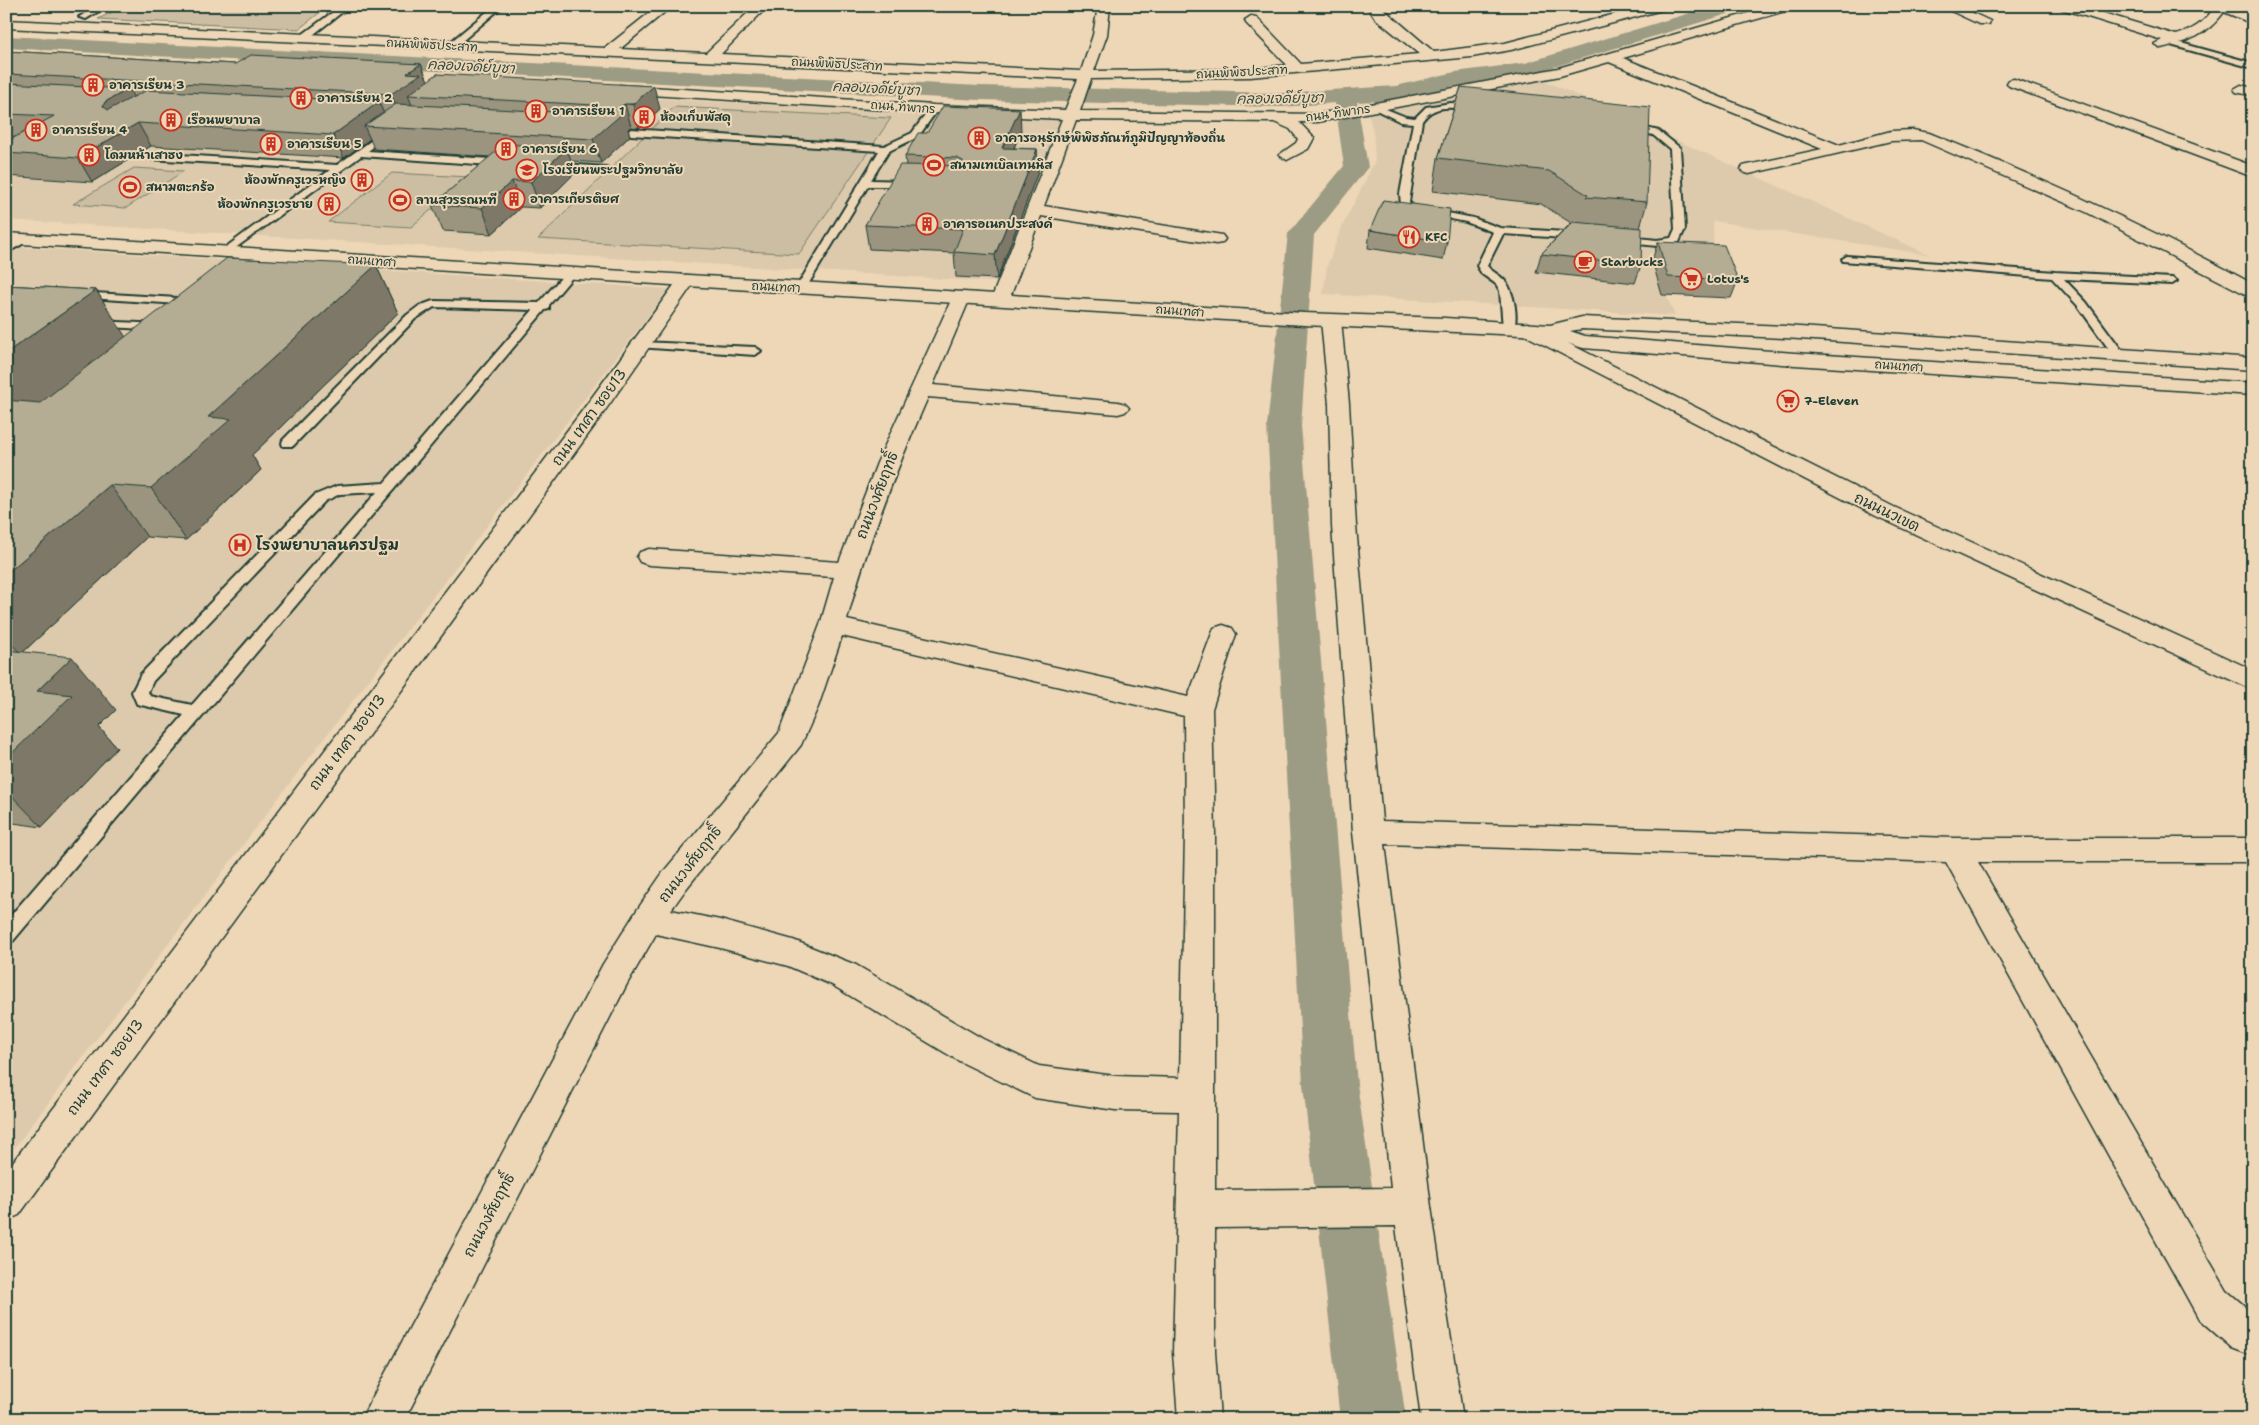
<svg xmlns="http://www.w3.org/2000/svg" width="2259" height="1425" viewBox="0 0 2259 1425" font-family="'Shantell Sans','Playpen Sans Thai',sans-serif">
<rect width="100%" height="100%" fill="#eed7b7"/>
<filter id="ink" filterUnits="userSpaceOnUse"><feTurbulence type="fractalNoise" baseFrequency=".02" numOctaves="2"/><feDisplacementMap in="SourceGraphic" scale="10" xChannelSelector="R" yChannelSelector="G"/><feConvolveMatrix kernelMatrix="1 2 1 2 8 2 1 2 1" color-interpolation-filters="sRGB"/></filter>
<g filter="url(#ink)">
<path fill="#ddcaac" d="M6 61 606 96 1066 120 1008 283 6 220Z
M1541 79 1930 255 1713 221 1714 258 1649 253 1675 316 1323 294 1327 266 1341 229 1375 161 1373 131 1368 113Z
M6 246 669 289 277 800 6 1159Z"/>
<path fill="#ccbea2" stroke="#767e6b" d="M125 6H328L299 29 98 19Z
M674 107 891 118 799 254 538 239Z
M134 168 184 171 126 208 73 204Z
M392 173 470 177 411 227 328 222Z"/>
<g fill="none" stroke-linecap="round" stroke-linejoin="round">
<path fill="#9c9b83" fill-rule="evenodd" d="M1713 6H1744L1741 10 1527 75 1455 86 1396 100 1357 102 1368 167 1314 235 1301 426 1357 1084 1406 1419H1340L1303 1084 1267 426 1288 234 1344 166 1335 103 1281 107 980 100 6 48V36L980 86 1281 93 1396 86 1455 72 1525 63Z"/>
<g stroke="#1f3d34" stroke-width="4">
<path id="lane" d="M97 6H107L86 19 79 17Z
M341 6H350L305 41H299V37Z
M494 6H503L454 48H448V44Z
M2170 40 2253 63V68L2167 44 2166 42Z
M1451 103 1476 105 1480 108 1476 111C1457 108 1435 102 1422 121L1409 202 1413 206 1473 218 1500 228 1581 233 1586 236 1581 239 1503 234 1487 266C1492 272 1500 275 1505 281 1514 292 1519 318 1513 330H1505L1503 328 1500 291 1496 284 1482 274 1477 266 1493 232 1466 222 1406 210 1401 205 1400 194 1413 123 1401 122 1372 108 1376 105 1406 117 1415 118 1426 107Z
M931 107 938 109 918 137 889 151 871 180 911 181 914 182V186H868L806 288 801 291 796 288 879 151 631 135 627 132 631 129 884 146 912 133Z
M1629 124 1659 131 1680 148 1685 229 1679 242 1657 246 1620 242 1615 239 1620 236 1657 240 1671 238 1675 229 1670 149 1653 135 1626 129 1625 127Z
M389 128 392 129V133L368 151 506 160 511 163 506 166 361 156 226 255 221 252 222 250 330 170 149 159 144 156 149 153 337 165Z
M551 163 606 167 611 170 606 173 548 168 546 166Z
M24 236 29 239 28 241 6 253V245Z
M1847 256 2055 272 2172 278 2177 281 2172 284 2064 279 2086 302 2126 356 2120 360 2116 359 2078 306 2052 278 1843 261 1842 259Z
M570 271 575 274 549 305V309L545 310 13 941 6 943V921L184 715 137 704 132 692 141 674 315 495 337 486 384 483 533 310 434 307 415 319 293 446H283L282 443 283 440 407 315 419 306 433 301 539 303 566 272ZM377 492 192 705 150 696 148 692 153 681 325 501 340 494Z
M78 292 194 299 200 302 194 305 74 297 72 295Z
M96 321 162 324 168 327 162 330 92 326 90 324Z
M641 342 755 347 761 351 755 355 637 347V343Z"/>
</g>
<g stroke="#1f3d34" stroke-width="3">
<path id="street" d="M658 6H672L620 49 706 53 755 6H768L721 54 1081 71 1093 35 1098 6H1110L1107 35 1094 71 1250 69 1287 65 1246 23 1245 20 1251 16 1256 17 1301 64 1419 54 1375 18 1367 6H1380L1434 52 1505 43 1646 6H1668L1666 9 1511 50 1472 57 1250 77 1091 79 1080 111 1318 114 1558 68 1773 6H1794L1792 9 1623 58 1839 145 1891 131 1913 130 1929 133C2040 177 2148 227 2253 284V298L2086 212 1921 140 1891 141 1749 174 1743 172 1741 169 1743 166 1822 149 1609 62 1560 76 1318 122H1299L1314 138 1308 149 1287 160 1279 155 1296 143 1298 139 1290 129 1274 122 1076 120 1044 206 1216 234 1222 235 1225 239 1222 243 1216 244 1041 216 1009 300 1007 304H993L991 300 1062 119 934 113 619 93 612 89 619 85 934 105 1065 110 1078 79 6 28V20L605 48Z
M1940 6H1958L1990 21 1989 24H1979Z
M2060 6H2080L2176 35C2191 31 2208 21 2214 6H2231L2253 15V24L2224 12C2206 36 2189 41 2161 48L2154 44 2162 40 2062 9Z
M2014 79 2253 166V177L2009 86 2007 83 2009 80Z
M2241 85 2253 88V96L2236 92 2234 89Z
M686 275 692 277 695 281 595 425 19 1215 6 1221V1171L579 415 680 277Z
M961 292 968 294 970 298 933 385 1118 402 1125 404 1129 408 1125 412 1118 414 928 397C896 470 867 543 847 620L1188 697 1214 628 1223 625 1232 628 1236 634 1212 709 1215 834V1190L1391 1188 1353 832 1332 526 1329 404 1321 320 1324 316H1338L1341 320 1349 404 1356 526 1382 821 1955 838H2253V862H1978L2227 1291 2253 1313V1356L2232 1348 2199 1319 1946 862 1385 844 1431 1207 1463 1419H1421L1396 1226 1215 1228V1352L1220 1419H1178L1173 1352 1179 1111 1115 1110 1035 1098 959 1061 832 985 788 966 720 948 656 934 627 984 405 1419H361L603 964 637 910 664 871 779 733 820 625 834 577 649 565 640 562 637 557 640 552 649 549 839 562 877 463 952 298 954 294ZM842 636 1184 716 1185 834 1180 1078 1115 1076 1039 1066 983 1039 856 965 793 940 720 920 671 910 686 889 801 745 818 707Z
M1528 323 1894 507 2253 670V690L1878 517 1521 333 1518 329 1521 325Z"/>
</g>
<g stroke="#1f3d34" stroke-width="3">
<path id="primary" d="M6 233 1304 313 1445 318 1550 325 1582 317 1785 326 2253 358V370L1785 338 1582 329 1570 331 1585 336 1795 353 2253 383V395L1795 365 1583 348 1544 336 1304 325 6 243Z"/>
</g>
<use href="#lane" fill="#eed7b7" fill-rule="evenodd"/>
<use href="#street" fill="#eed7b7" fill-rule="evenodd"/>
<use href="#primary" fill="#eed7b7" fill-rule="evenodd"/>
</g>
<path fill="#9b947e" stroke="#1f3d34" d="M6 51 235 64H421L428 81 437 74 660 109 639 128 631 127 628 129 630 136 601 163 571 161 575 173 540 208 521 207 492 234 443 231 432 205 490 157 374 149 370 139 344 158 151 146 92 182 6 176V142L16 137 6 136Z
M1461 87 1647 202 1640 228 1641 265 1635 283 1536 272 1541 254 1571 223 1541 204 1433 191 1438 158Z
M1021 131 1014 148 1037 149 1038 172 997 279 956 277 954 253 869 249 865 225 906 165 905 156 927 133Z
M1370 230 1447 242 1443 260 1368 248Z
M1658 242 1738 280 1731 298 1662 295 1652 260Z
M376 265 398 313 252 455 261 470 186 540 147 537 23 652 116 710 99 727 117 748 42 827 6 822V285L96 290 125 337Z"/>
<path fill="#7e7867" stroke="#1f3d34" d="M421 64 430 86 408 95 413 108 400 117 391 94 407 73Z
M654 86 660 109 639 128 633 104Z
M129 89 142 112 118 125 103 106 105 102Z
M379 102 389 126H364L370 139 344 158 333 135Z
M625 104 631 127 628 129 630 136 601 163 593 139 619 107Z
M1020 109 1021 131 1004 171 1002 148Z
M138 123 151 146 92 182 78 158Z
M567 148 575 173 540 208 531 182Z
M1037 149 1038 172 997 279 995 255Z
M512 181 521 207 492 234 482 208Z
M376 265 398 313 252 455 261 470 186 540 151 488 208 417Z
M96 290 127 339 6 430V353Z
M110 485 147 537 21 654 6 638V574Z
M72 657 116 710 99 727 117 748 42 827 6 790V759L37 691Z"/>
<path fill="#b4ac93" stroke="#1f3d34" d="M6 51 235 64 251 55 421 64 407 73 421 74 391 94 6 74Z
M437 74 654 86 633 104H625L619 107 623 113 593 139 364 126 396 104 595 114 602 110 595 105 408 95Z
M6 83 129 89 105 102 103 106 108 110 147 90 379 102 333 135 138 123 78 158 6 153V142L54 116 6 114Z
M1461 87 1650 107 1647 202 1586 197 1588 195 1549 171 1438 158Z
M943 106 1020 109 1002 148 1037 149 995 255 954 252 963 229 865 225 900 165 960 166 963 164V161L957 158 905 156 918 133H927Z
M505 144 567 148 531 182 512 181 482 208 432 205Z
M1383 200 1450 209 1447 242 1370 230Z
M1573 222 1642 228 1641 265 1541 254Z
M1658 242 1724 245 1738 280 1668 277Z
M227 258 376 265 208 417 231 419 151 488 110 485 6 574V400L40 403Z
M6 285 96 290 6 353Z
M6 650 72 657 37 691 72 695 6 759Z"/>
</g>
<defs>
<g id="building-ring" transform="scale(1.125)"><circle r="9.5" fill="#eed7b7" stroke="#c8321e" stroke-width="1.5"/><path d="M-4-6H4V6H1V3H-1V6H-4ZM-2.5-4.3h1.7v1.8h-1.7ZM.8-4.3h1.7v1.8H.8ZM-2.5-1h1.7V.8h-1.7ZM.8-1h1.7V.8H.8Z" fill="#c8321e"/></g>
<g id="stadium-ring" transform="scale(1.125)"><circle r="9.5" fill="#eed7b7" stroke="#c8321e" stroke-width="1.5"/><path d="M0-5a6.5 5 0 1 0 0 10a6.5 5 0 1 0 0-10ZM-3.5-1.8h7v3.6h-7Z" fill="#c8321e"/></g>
<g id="school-ring" transform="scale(1.125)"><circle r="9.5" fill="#eed7b7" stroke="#c8321e" stroke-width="1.5"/><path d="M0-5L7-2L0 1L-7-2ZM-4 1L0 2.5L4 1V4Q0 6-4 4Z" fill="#c8321e"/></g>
<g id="restaurant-ring" transform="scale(1.125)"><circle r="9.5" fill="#eed7b7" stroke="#c8321e" stroke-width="1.5"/><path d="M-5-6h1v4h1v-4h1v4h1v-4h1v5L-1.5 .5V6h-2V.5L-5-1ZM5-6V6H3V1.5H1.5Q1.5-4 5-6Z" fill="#c8321e"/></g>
<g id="cafe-ring" transform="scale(1.125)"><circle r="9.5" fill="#eed7b7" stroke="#c8321e" stroke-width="1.5"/><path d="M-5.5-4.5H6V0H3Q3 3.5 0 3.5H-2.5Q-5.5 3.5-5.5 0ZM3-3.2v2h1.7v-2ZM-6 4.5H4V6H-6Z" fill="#c8321e"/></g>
<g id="supermarket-ring" transform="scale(1.125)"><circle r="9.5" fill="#eed7b7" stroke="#c8321e" stroke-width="1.5"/><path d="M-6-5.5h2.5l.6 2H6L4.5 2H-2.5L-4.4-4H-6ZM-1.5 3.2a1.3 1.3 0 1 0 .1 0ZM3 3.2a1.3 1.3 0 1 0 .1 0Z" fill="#c8321e"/></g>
<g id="hospital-ring" transform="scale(1.125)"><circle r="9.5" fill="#eed7b7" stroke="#c8321e" stroke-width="1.5"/><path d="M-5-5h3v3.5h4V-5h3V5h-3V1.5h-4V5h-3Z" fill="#c8321e"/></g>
</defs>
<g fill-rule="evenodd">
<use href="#building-ring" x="93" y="85"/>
<use href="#building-ring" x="301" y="98"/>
<use href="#building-ring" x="536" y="111"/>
<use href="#building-ring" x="644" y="117"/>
<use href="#building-ring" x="171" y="120"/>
<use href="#building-ring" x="36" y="130"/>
<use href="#building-ring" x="979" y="138"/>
<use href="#building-ring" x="271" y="144"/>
<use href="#building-ring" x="506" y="149"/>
<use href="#building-ring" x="89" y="155"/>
<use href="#stadium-ring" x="934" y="165"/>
<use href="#school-ring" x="527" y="170"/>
<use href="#building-ring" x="362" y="180"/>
<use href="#stadium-ring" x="130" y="187"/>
<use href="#building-ring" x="514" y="199"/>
<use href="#stadium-ring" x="400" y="200"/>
<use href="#building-ring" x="329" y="204"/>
<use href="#building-ring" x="927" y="224"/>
<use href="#restaurant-ring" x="1409" y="237"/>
<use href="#cafe-ring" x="1585" y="262"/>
<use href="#supermarket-ring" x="1691" y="279"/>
<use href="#supermarket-ring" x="1788" y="401"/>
<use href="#hospital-ring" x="240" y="545"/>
</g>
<g text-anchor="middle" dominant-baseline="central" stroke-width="4" stroke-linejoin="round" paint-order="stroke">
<g font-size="12" fill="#1f3d34" stroke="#eed7b7">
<text transform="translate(432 45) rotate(3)">ถนนพิพิธประสาท</text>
<text transform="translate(837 64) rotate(3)">ถนนพิพิธประสาท</text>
<text transform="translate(1242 72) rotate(-3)">ถนนพิพิธประสาท</text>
<text transform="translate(903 107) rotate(4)">ถนน ทิพากร</text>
<text transform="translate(1338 113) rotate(-8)">ถนน ทิพากร</text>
<text transform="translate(372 261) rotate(4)">ถนนเทศา</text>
<text transform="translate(776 287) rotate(3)">ถนนเทศา</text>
<text transform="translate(1180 311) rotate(4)">ถนนเทศา</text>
<text transform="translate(1899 366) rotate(4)">ถนนเทศา</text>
</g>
<g font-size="12" font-weight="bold" fill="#1f3d34" stroke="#eed7b7" text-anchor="start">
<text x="109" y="85">อาคารเรียน 3</text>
<text x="317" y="98">อาคารเรียน 2</text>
<text x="552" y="111">อาคารเรียน 1</text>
<text x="660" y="117">ห้องเก็บพัสดุ</text>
<text x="187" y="120">เรือนพยาบาล</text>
<text x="52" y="130">อาคารเรียน 4</text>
<text x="995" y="138">อาคารอนุรักษ์พิพิธภัณฑ์ภูมิปัญญาท้องถิ่น</text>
<text x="287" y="144">อาคารเรียน 5</text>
<text x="522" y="149">อาคารเรียน 6</text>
<text x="105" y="155">โดมหน้าเสาธง</text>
<text x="950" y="165">สนามเทเบิลเทนนิส</text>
<text x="543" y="170">โรงเรียนพระปฐมวิทยาลัย</text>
<text x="346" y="180" text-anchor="end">ห้องพักครูเวรหญิง</text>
<text x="146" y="187">สนามตะกร้อ</text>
<text x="530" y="199">อาคารเกียรติยศ</text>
<text x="416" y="200">ลานสุวรรณนฑี</text>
<text x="313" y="204" text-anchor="end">ห้องพักครูเวรชาย</text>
<text x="943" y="224">อาคารอเนกประสงค์</text>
<text x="1425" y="237">KFC</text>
<text x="1601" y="262">Starbucks</text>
<text x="1707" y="279">Lotus's</text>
<text x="1804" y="401">7-Eleven</text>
</g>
<g font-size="14" font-style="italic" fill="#324b40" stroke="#eed7b7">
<text transform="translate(471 66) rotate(3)">คลองเจดีย์บูชา</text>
<text transform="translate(876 88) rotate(3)">คลองเจดีย์บูชา</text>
<text transform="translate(1280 98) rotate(-1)">คลองเจดีย์บูชา</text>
</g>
<g font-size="15" fill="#1f3d34" stroke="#eed7b7">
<text transform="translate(589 417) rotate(-54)">ถนน เทศา ซอย13</text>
<text transform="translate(877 495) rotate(-69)">ถนนวงศ์ยฤทธิ์</text>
<text transform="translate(1887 512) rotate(26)">ถนนนวเขต</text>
<text transform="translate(347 742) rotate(-53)">ถนน เทศา ซอย13</text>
<text transform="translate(690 864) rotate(-52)">ถนนวงศ์ยฤทธิ์</text>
<text transform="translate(105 1067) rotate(-53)">ถนน เทศา ซอย13</text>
<text transform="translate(489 1215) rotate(-62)">ถนนวงศ์ยฤทธิ์</text>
</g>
<g font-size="15" font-weight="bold" fill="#1f3d34" stroke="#eed7b7" text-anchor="start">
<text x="256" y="545">โรงพยาบาลนครปฐม</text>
</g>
</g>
<rect width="2259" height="1425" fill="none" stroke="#eed7b7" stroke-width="25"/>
<rect x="12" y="12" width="2234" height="1400" fill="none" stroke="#1f3d34" stroke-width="2" filter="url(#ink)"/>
</svg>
